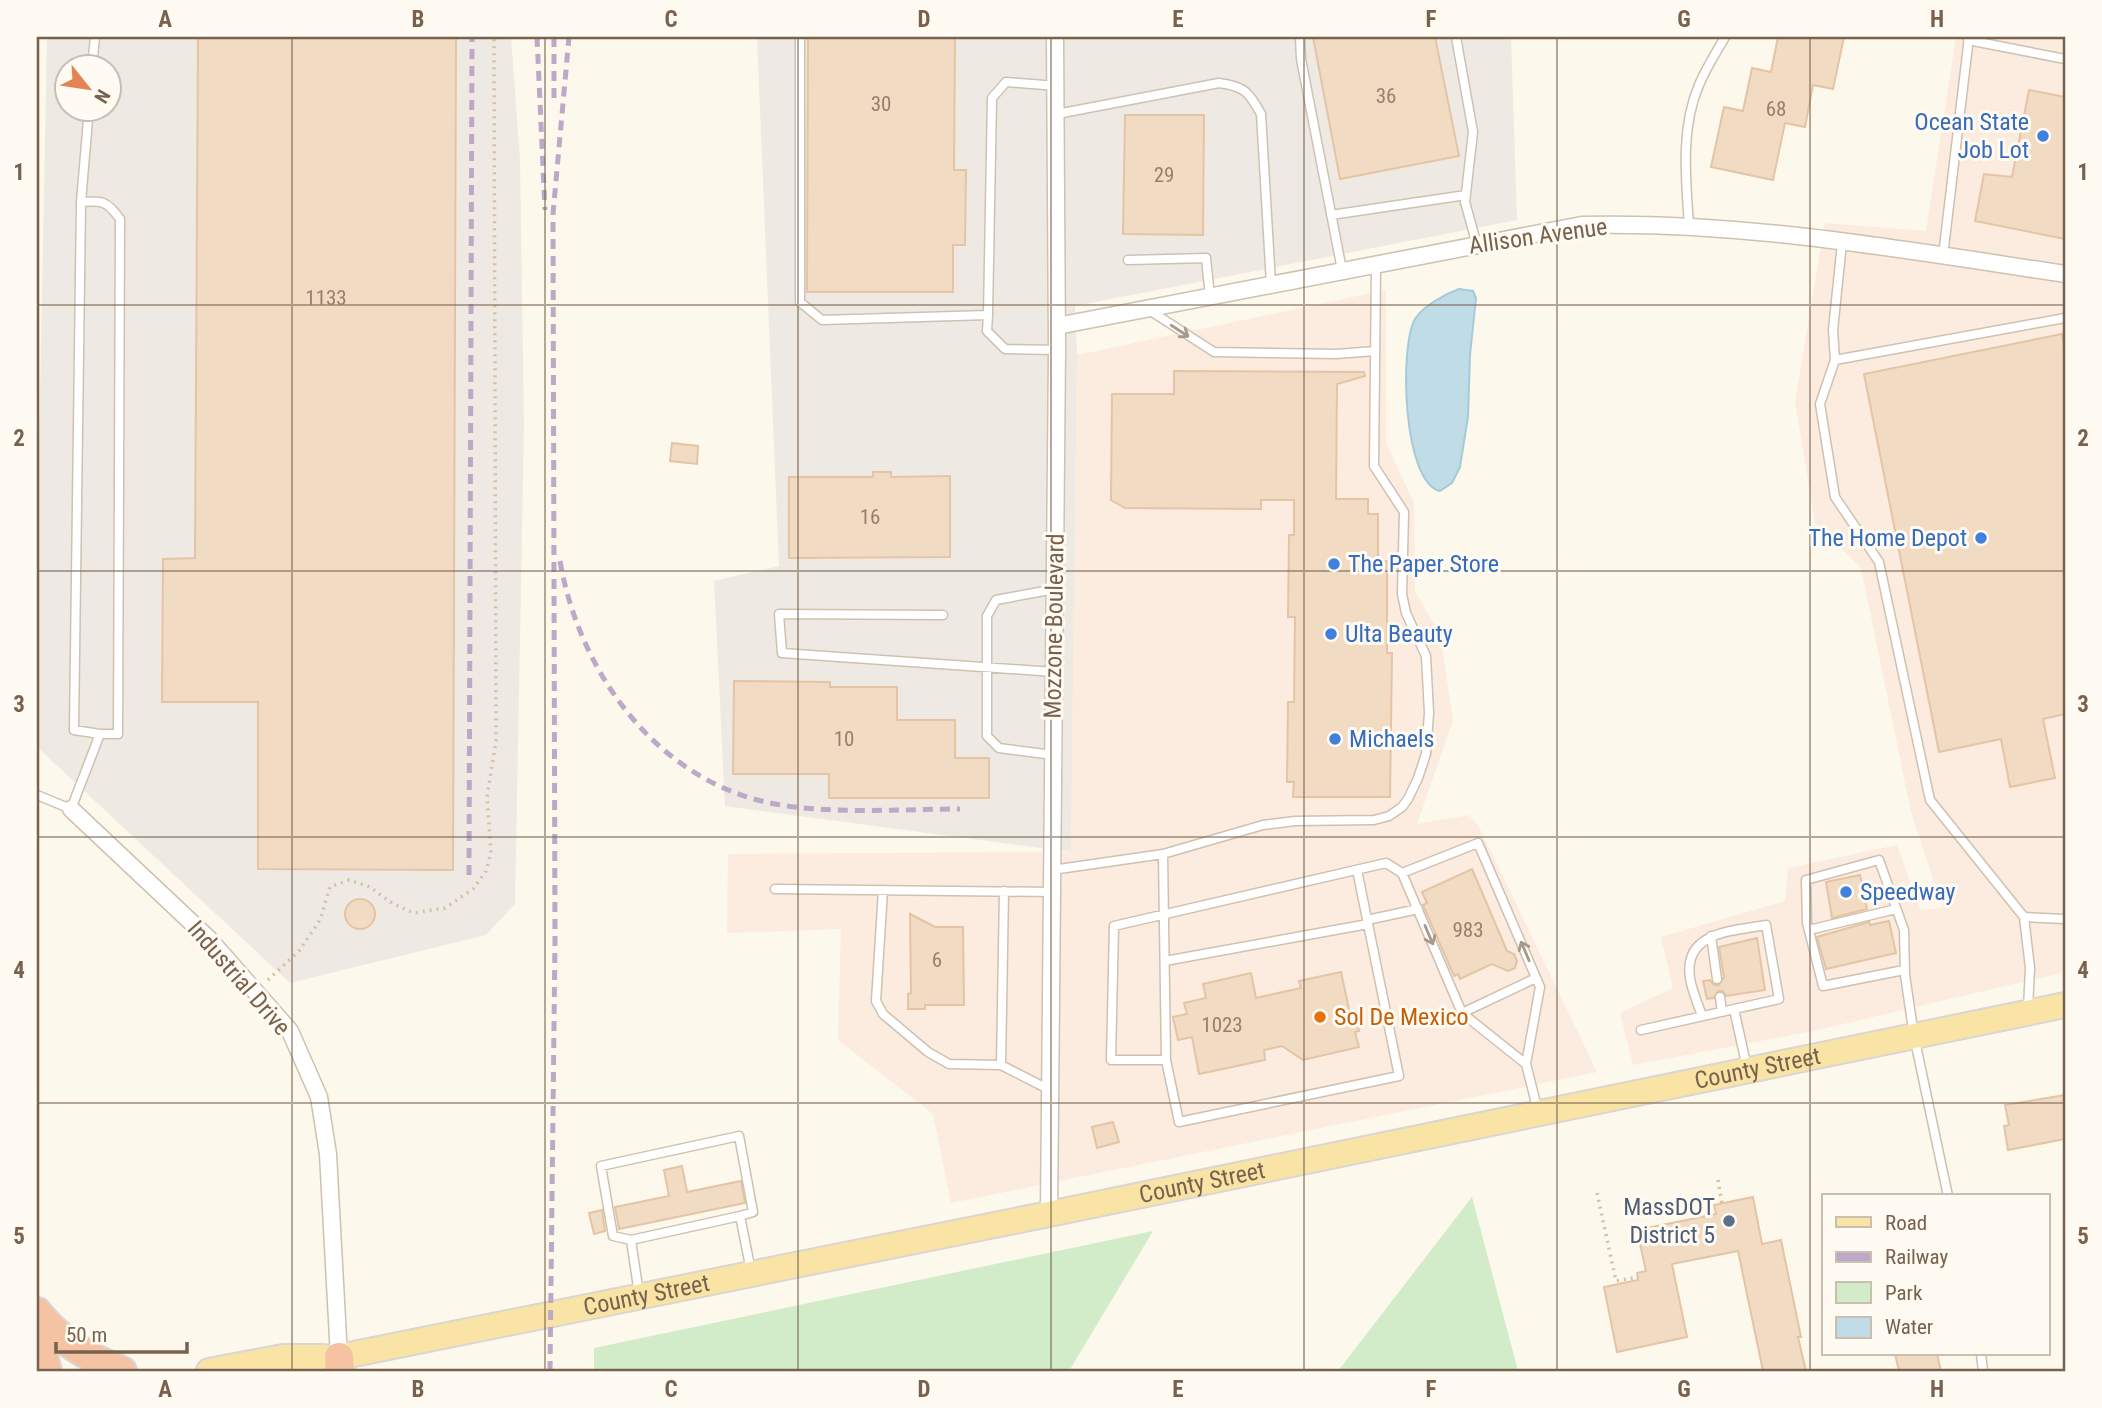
<svg xmlns="http://www.w3.org/2000/svg" width="2102" height="1408" viewBox="0 0 2102 1408" font-family="'Roboto Condensed',sans-serif">
<rect width="100%" height="100%" fill="#fcf8eb"/>
<path fill="#fcebdf" d="M1956 37H2065V972L1813 1031 1633 1065 1620 1013 1673 988 1661 937 1785 901 1788 868 1897 845 1920 910 1943 908 1911 812 1861 568 1815 523 1795 401 1825 223 1926 231Z
M1386 290V443L1414 503 1415 591 1440 634 1453 720 1417 824 1469 815 1479 827 1597 1072 951 1203 933 1114 838 1040 841 929 727 933 728 854 1071 852 1077 355Z"/>
<path fill="#eeeae3" fill-rule="evenodd" d="M47 37H511L520 160 524 426 515 904 486 935 290 983 37 747V546ZM66 66H108V108H66Z
M757 37H1511L1517 220 1075 306 1077 355 1071 852 725 806 714 581 779 566Z"/>
<path fill="#d2ebc9" d="M1472 1197 1518 1371H1338Z
M1153 1231 1069 1371H594V1348Z"/>
<path fill="#bfdce7" stroke="#a5cad8" stroke-width="2" d="M1459 289 1473 291 1476 298 1470 355 1468 417 1460 467 1452 483 1440 491C1403 483 1399 347 1415 319 1423 306 1445 294 1459 289Z"/>
<path fill="#f2dbc3" stroke="#e4c4a4" stroke-width="2" d="M198 37H456L453 870 258 869V702H162L163 559 195 558Z
M808 37H955L954 170H966L965 245H953V292H807Z
M1313 37H1435L1459 156 1340 179Z
M1778 37H1844L1833 89 1813 85 1805 127 1785 123 1773 180 1711 167 1724 107 1743 111 1752 68 1771 72Z
M2029 90 2065 97V239L1975 221 1984 174 2012 177Z
M1125 115H1204L1203 235 1123 234Z
M2062 334 2065 352V714L2043 719 2055 778 2010 787 2001 739 1939 752 1864 374Z
M1174 371 1364 372 1365 376 1337 384 1336 499H1368V514H1378V561H1387V653H1392L1390 797H1293L1294 782H1287L1288 702H1294L1295 617H1288L1289 535H1294V500H1261V509L1125 508 1111 500 1112 394H1174Z
M672 443 698 446 697 464 670 461Z
M873 472H891V477L950 476V557L789 558V477H873Z
M734 681 830 682V687H897V720H955V758H989V798H829V774H733Z
M1472 869 1507 951 1514 954 1517 961 1515 968 1508 971 1492 964 1460 979 1458 974 1454 976 1423 905 1427 903 1422 892Z
M1860 875 1867 909 1832 918 1826 882Z
M345 914a15 15 0 1 1 30 0a15 15 0 1 1-30 0Z
M910 914 935 927H963L964 1005H925V1009H908V994L911 993Z
M1889 921 1896 953 1826 969 1817 937 1869 922 1870 925Z
M1757 938 1765 990 1726 996 1723 991H1718L1714 998 1707 999 1703 981 1710 980 1714 985H1719L1724 977 1719 947Z
M1341 972 1350 1014 1355 1012 1359 1031 1355 1032 1359 1047 1303 1060 1282 1046 1264 1050 1265 1060 1199 1074 1192 1037 1178 1040 1173 1017 1187 1014 1184 1003 1206 998 1203 984 1251 973 1256 998 1301 988 1299 981Z
M2065 1095V1139L2008 1150 2004 1126 2009 1125 2005 1105Z
M1113 1122 1119 1142 1097 1148 1092 1127Z
M682 1166 687 1192 741 1181 745 1203 619 1229 615 1207 669 1196 664 1170Z
M1753 1197 1762 1244 1781 1240 1801 1337H1798L1806 1371H1763L1738 1251 1672 1264 1687 1337 1617 1352 1604 1287 1638 1280 1637 1273 1646 1271 1637 1230 1716 1214 1714 1205Z
M602 1210 605 1231 594 1234 589 1213Z
M1895 1354H1937L1941 1371H1899Z"/>
<g fill="none" stroke-linecap="round" stroke-linejoin="round">
<g stroke="#cfc1b0" stroke-width="11">
<path id="lane" d="M800 37V302L822 320 988 315 992 98 1006 82 1057 86
M1300 37 1301 59 1342 270
M1456 37 1473 132 1465 202 1477 245
M1968 40 2065 59
M92 66 95 37
M1057 114 1219 83C1244 86 1249 92 1261 114L1271 284
M81 202C102 200 107 201 120 219L118 734H100L74 730 81 202 89 108
M1331 215 1466 195
M1689 226C1686 180 1680 129 1699 85 1706 68 1716 53 1725 37
M1842 243 1833 330 1835 360 1820 404 1835 497 1879 562 1930 800 2024 917 2030 968 2028 1008
M1943 256 1969 37
M1128 260 1206 258 1210 297
M1149 310 1214 352 1336 354 1375 351
M988 315 987 331 1005 349 1057 350
M1835 360 2065 318
M943 615 779 614 782 653 1054 672
M1053 755 999 748 987 736V616L996 600 1055 589
M37 795 71 809 100 734
M1163 854 1166 1060 1179 1122 1399 1076 1357 870
M1052 870 1163 854 1263 825 1295 821 1374 820 1389 816 1402 807 1408 799 1418 778 1426 754 1429 713 1426 656 1406 613 1402 594 1404 512 1374 466 1376 264
M1402 873 1478 843 1540 987 1526 1064 1538 1111
M775 889 1052 892
M883 890 876 1001 883 1014 928 1052 949 1064 1001 1065
M1004 891 1001 1065 1050 1090
M2024 917 2065 919
M1367 920 1418 909
M1809 930 1896 909
M1711 936 1717 979
M1165 961 1368 924
M1904 970 1823 986 1807 923 1806 880 1879 860 1904 930 1905 975 1914 1036 1948 1196
M1720 997 1722 1012
M1734 1009 1747 1068
M1462 1013 1536 978
M1641 1030 1779 999 1766 925C1734 931 1683 931 1690 978 1692 991 1698 1004 1702 1016
M1166 1060H1111L1114 926 1386 863 1402 873 1462 1013 1526 1064
M631 1240 613 1236 601 1166 739 1136 753 1212 740 1216
M639 1294 631 1240 740 1216 751 1271
M1981 1354 1983 1371"/>
</g>
<g stroke="#cfc1b0" stroke-width="19">
<path id="street" d="M1057 326 1582 225C1743 221 1906 250 2065 274
M71 809 209 939 290 1031 319 1097 328 1154 339 1357
M1049 1214 1057 350 1055 37"/>
</g>
<g stroke="#dcd6d1" stroke-width="28">
<g id="primary">
<path d="M209 1371 283 1357H324"/>
<path id="s1" d="M300 1371 339 1357 1049 1214 2065 1005"/>
</g>
</g>
<g stroke="#dcd6d1" stroke-width="32">
<path id="highway" d="M37 1312C60 1341 87 1357 122 1371
M37 1335 47 1371
M339 1357 340 1371"/>
</g>
<path stroke="#d7bfa5" stroke-width="3.5" stroke-dasharray="2 5" stroke-linecap="butt" d="M268 980 299 951 320 920 330 887 349 880 370 887 393 904 414 913 445 908 473 889 486 871 491 853 487 797 496 741 494 37
M1718 1180 1722 1204
M1597 1193 1616 1281 1638 1277"/>
<use href="#lane" stroke="#fff" stroke-width="8"/>
<use href="#street" stroke="#fff" stroke-width="16"/>
<use href="#primary" stroke="#f9e4a6" stroke-width="24"/>
<use href="#highway" stroke="#f5c3a4" stroke-width="28"/>
<path stroke="#bda8c8" stroke-width="5" stroke-dasharray="10 7" stroke-linecap="butt" d="M537 37 545 210
M554 37V99
M560 561C579 671 655 779 770 803 828 815 900 809 960 809
M469 875 472 37
M550 1371 555 940 553 214 569 37"/>
</g>
<defs><path id="oneway-shaft" d="M-6 0H5M1.5-3L5.5 0L1.5 3" fill="none" stroke-width="1.6" stroke-linecap="round" stroke-linejoin="round" transform="scale(1.75)"/></defs>
<g stroke="#a7998c">
<use href="#oneway-shaft" transform="translate(1180 331) rotate(33)"/>
<use href="#oneway-shaft" transform="translate(1429 935) rotate(67)"/>
<use href="#oneway-shaft" transform="translate(1525 951) rotate(-113)"/>
</g>
<path fill="none" stroke="#78624e" stroke-width="2" stroke-opacity="0.55" d="M292 37V1371M545 37V1371M798 37V1371M1051 37V1371M1304 37V1371M1557 37V1371M1810 37V1371M37 305H2065M37 571H2065M37 837H2065M37 1103H2065"/>
<g fill="#3f7fe0" stroke="#fffbf2" stroke-width="2.5">
<circle cx="2043" cy="136" r="7"/>
<circle cx="1981" cy="538" r="7"/>
<circle cx="1334" cy="564" r="7"/>
<circle cx="1331" cy="634" r="7"/>
<circle cx="1335" cy="739" r="7"/>
<circle cx="1846" cy="892" r="7"/>
</g>
<circle fill="#e8710a" stroke="#fffbf2" stroke-width="2.5" cx="1320" cy="1017" r="7"/>
<circle fill="#5c6f8a" stroke="#fffbf2" stroke-width="2.5" cx="1729" cy="1221" r="7"/>
<g text-anchor="middle" dominant-baseline="central" stroke-width="6" stroke-linejoin="round" paint-order="stroke">
<g font-size="21" fill="#96806b">
<text x="1386" y="96">36</text>
<text x="881" y="104">30</text>
<text x="1776" y="109">68</text>
<text x="1164" y="175">29</text>
<text x="326" y="298">1133</text>
<text x="870" y="517">16</text>
<text x="844" y="739">10</text>
<text x="1468" y="930">983</text>
<text x="937" y="960">6</text>
<text x="1222" y="1025">1023</text>
</g>
<g font-size="24" fill="#366cbe" stroke="#fffbf2" text-anchor="start">
<text x="2029" y="122" text-anchor="end">Ocean State<tspan x="2029" dy="28">Job Lot</tspan></text>
<text x="1967" y="538" text-anchor="end">The Home Depot</text>
<text x="1348" y="564">The Paper Store</text>
<text x="1345" y="634">Ulta Beauty</text>
<text x="1349" y="739">Michaels</text>
<text x="1860" y="892">Speedway</text>
</g>
<g font-size="24" fill="#78624e" stroke="#fffbf2">
<text transform="translate(1538 236) rotate(-8)">Allison Avenue</text>
<text transform="translate(1054 626) rotate(-89)">Mozzone Boulevard</text>
<text transform="translate(239 978) rotate(49)">Industrial Drive</text>
<text stroke="none"><textPath href="#s1" startOffset="1489">County Street</textPath></text>
<text stroke="none"><textPath href="#s1" startOffset="922">County Street</textPath></text>
<text stroke="none"><textPath href="#s1" startOffset="355">County Street</textPath></text>
</g>
<g font-size="24" fill="#c56008" stroke="#fffbf2" text-anchor="start">
<text x="1334" y="1017">Sol De Mexico</text>
</g>
<g font-size="24" fill="#4e5e75" stroke="#fffbf2" text-anchor="end">
<text x="1715" y="1207">MassDOT<tspan x="1715" dy="28">District 5</tspan></text>
</g>
</g>
<rect width="2102" height="1408" fill="none" stroke="#fffbf2" stroke-width="77"/>
<rect x="1822" y="1194" width="228" height="161" fill="#fffbf2" stroke="#c9beb0" stroke-width="2"/>
<rect x="1836" y="1217" width="35" height="10" fill="#f9e4a6" stroke="#c9beb0" stroke-width="2"/>
<text x="1885" y="1230" font-size="21" fill="#78624e">Road</text>
<rect x="1836" y="1252" width="35" height="10" fill="#bda8c8" stroke="#c9beb0" stroke-width="2"/>
<text x="1885" y="1264" font-size="21" fill="#78624e">Railway</text>
<rect x="1836" y="1282" width="35" height="21" fill="#d2ebc9" stroke="#c9beb0" stroke-width="2"/>
<text x="1885" y="1300" font-size="21" fill="#78624e">Park</text>
<rect x="1836" y="1317" width="35" height="21" fill="#bfdce7" stroke="#c9beb0" stroke-width="2"/>
<text x="1885" y="1334" font-size="21" fill="#78624e">Water</text>
<g transform="translate(88 88) rotate(120)"><circle r="33" fill="#fffbf2" stroke="#c9beb0" stroke-width="2"/>
<path d="M0-5L12 26L0 18L-12 26Z" fill="#e38553"/>
<text y="-10" font-size="19" font-weight="bold" text-anchor="middle" fill="#78624e">N</text>
</g>
<path d="M56 1342v10h131v-10" fill="none" stroke="#78624e" stroke-width="3.5"/>
<text x="66" y="1342" font-size="21" fill="#78624e" stroke="#fffbf2" stroke-width="5" paint-order="stroke">50 m</text>
<rect x="38" y="38" width="2026" height="1332" fill="none" stroke="#78624e" stroke-width="2.5"/>
<g font-size="23" text-anchor="middle" font-weight="bold" fill="#78624e">
<text x="165" y="27">A</text>
<text x="418" y="27">B</text>
<text x="671" y="27">C</text>
<text x="924" y="27">D</text>
<text x="1178" y="27">E</text>
<text x="1431" y="27">F</text>
<text x="1684" y="27">G</text>
<text x="1937" y="27">H</text>
<text x="19" y="180">1</text>
<text x="2083" y="180">1</text>
<text x="19" y="446">2</text>
<text x="2083" y="446">2</text>
<text x="19" y="712">3</text>
<text x="2083" y="712">3</text>
<text x="19" y="978">4</text>
<text x="2083" y="978">4</text>
<text x="19" y="1244">5</text>
<text x="2083" y="1244">5</text>
<text x="165" y="1397">A</text>
<text x="418" y="1397">B</text>
<text x="671" y="1397">C</text>
<text x="924" y="1397">D</text>
<text x="1178" y="1397">E</text>
<text x="1431" y="1397">F</text>
<text x="1684" y="1397">G</text>
<text x="1937" y="1397">H</text>
</g>
</svg>
